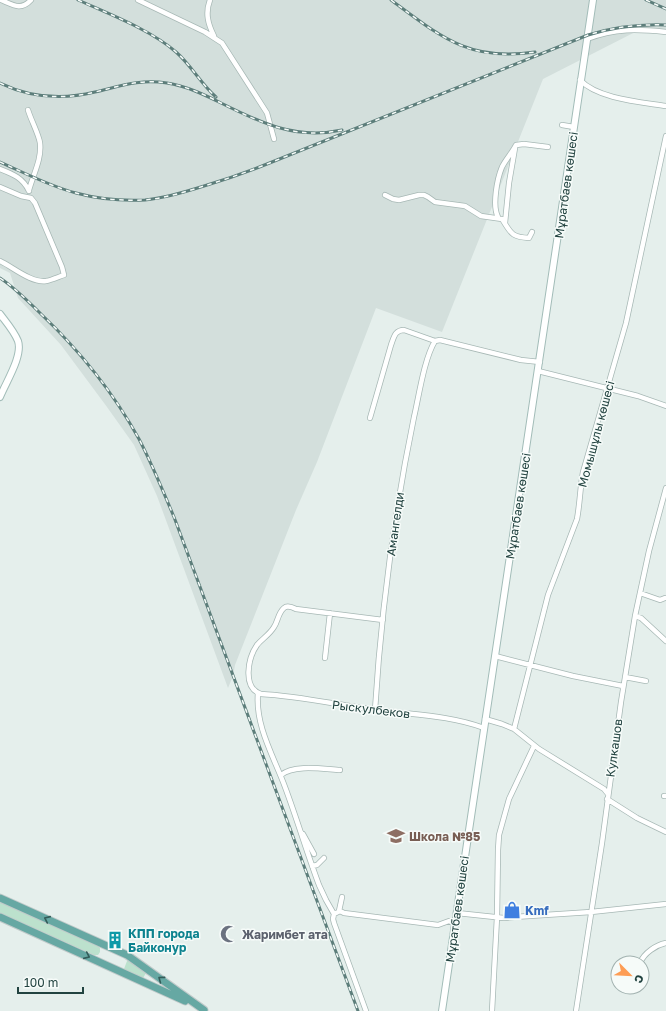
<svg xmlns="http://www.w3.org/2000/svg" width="666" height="1011" viewBox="0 0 666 1011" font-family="'Golos Text',sans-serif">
<rect width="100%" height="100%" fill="#e5efec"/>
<path fill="#d3dfdc" d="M0 0H666V35L643 28 543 79 442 332 376 308 317 462 296 510 235 665 233 676 228 688 157 496 134 445 107 407 61 345 18 298 10 273 0 268Z"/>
<path fill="#bce1cd" d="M0 901 98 946 100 948V952L98 955H94L0 913Z
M130 960 146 973 143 978 124 969 127 961Z"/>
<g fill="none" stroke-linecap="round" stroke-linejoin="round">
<g stroke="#a7b8b5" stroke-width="6">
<path id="street" d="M1 0C13 5 21 11 31 0
M138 0 205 32 222 43 267 113 274 139
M210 0C205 13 208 24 214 36
M587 39C615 28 638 29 666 32
M580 80C598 99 641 102 666 106
M28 110C31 120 39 135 40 143 42 159 33 175 29 190
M562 125 574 127
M0 169C13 174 23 178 29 191
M0 187 21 196 31 198 35 203 62 267 64 275C58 277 52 280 46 281 31 283 13 267 0 261
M385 195 393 199 399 200 419 195H424L428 197 435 202 465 206 481 216 502 219C511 233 511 237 529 238L532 232
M498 217C492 206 497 179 502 167 506 159 512 153 516 145L524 144 548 147
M505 223 509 183 515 148
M538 371 638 396 666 406
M370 418 391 345C394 337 395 330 404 330L435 341 440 340 444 341 521 360 540 362
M640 593 660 600 665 598
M635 616 641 618 666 641
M383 620 296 609C292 607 287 605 284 608 278 613 278 621 274 627 270 634 262 639 257 645 248 658 242 688 261 694 299 696 338 705 376 710 413 715 449 715 484 728
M495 656 573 676 623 686
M325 658 330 613
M625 677 646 681
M258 693C255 726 274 757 285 787 297 819 307 853 319 885L326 900 334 914
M375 710C381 612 394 514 414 417 419 396 424 359 435 341
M485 719 502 724 514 729 539 749 604 789 608 794
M514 729 548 595 577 519C580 503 580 488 583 472L626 323 666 136
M281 775C294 764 323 769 340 770
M664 796H666
M607 799 637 818 666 832
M303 834 314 854
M312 866 317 865 324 858
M339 911 342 897
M457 913 504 918 514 917 591 912 666 904
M640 963C644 953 656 945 666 943
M366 1011 334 923 333 919 334 914 340 911 344 913 438 925 449 921 455 923
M492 1011 497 917 498 850 499 835 509 799 534 746
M576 1011 602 843 621 702 635 616 649 551 666 488"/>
</g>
<g stroke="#a2bcb8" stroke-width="8">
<path id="secondary" d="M0 314C6 322 14 331 18 341 23 356 6 382 0 397
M442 1011 593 0"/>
</g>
<g stroke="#c1caca" stroke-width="9">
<path id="primary" d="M0 898 127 955 204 1010
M0 917 185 1001"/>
</g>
<use href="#street" stroke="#fff" stroke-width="4.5"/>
<use href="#secondary" stroke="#fff" stroke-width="6"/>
<use href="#primary" stroke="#66a8a3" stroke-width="7"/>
<g stroke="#5d7e7b" stroke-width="3">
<path id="rail" d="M78 0C109 14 151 30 176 52 191 65 201 84 216 97
M391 0C441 37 469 62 535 52
M646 0 666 9
M0 83C31 98 62 100 95 92 121 86 139 79 167 83 186 86 203 94 221 103 261 123 296 140 342 130
M0 162C25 173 49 186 76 193 98 199 122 201 145 200 165 198 185 192 204 186 227 179 250 171 272 162L588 35C614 27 639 24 666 25
M0 278C15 288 28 301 41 314 80 351 113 392 139 439 152 464 163 491 174 517L358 1011"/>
</g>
<use href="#rail" stroke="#f6fbf9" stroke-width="1.5" stroke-dasharray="4.5" stroke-linecap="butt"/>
</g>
<defs><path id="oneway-chevron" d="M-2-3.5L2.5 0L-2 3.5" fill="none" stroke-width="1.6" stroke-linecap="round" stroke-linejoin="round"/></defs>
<g stroke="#335c59">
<use href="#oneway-chevron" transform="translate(47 919) rotate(-156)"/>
<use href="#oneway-chevron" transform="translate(87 956) rotate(24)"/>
<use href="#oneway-chevron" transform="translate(161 979) rotate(-143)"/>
</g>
<defs>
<g id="school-bare" transform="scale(1.38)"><path d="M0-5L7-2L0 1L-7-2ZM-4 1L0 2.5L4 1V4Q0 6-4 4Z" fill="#8d6e63" stroke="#f6fbf9" stroke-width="2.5" paint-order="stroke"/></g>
<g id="shop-bare" transform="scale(1.38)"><path d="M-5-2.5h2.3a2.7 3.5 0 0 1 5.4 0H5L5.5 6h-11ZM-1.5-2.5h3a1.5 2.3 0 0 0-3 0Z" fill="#3f7fe0" stroke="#f6fbf9" stroke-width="2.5" paint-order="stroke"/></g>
<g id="mosque-bare" transform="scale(1.38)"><path d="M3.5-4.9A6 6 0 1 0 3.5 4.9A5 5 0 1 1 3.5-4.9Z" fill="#6b7280" stroke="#f6fbf9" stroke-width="2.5" paint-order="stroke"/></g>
<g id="building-bare" transform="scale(1.38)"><path d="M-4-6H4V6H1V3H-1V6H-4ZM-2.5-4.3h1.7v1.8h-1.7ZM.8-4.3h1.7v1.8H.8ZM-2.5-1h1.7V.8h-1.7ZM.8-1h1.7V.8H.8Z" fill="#0f9aa8" stroke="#f6fbf9" stroke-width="2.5" paint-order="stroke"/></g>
</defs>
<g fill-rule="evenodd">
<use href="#school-bare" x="396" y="836"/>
<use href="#shop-bare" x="512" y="910"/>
<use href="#mosque-bare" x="229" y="934"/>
<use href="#building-bare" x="115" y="940"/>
</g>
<g text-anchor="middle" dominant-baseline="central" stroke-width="3" stroke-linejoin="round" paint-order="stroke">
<g font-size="12" fill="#224340" stroke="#f6fbf9">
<text transform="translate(566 185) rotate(-82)">Мұратбаев көшесі</text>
<text transform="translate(596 434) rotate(-75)">Момышұлы көшесі</text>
<text transform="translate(518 506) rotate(-81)">Мұратбаев көшесі</text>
<text transform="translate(395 524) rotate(-82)">Амангелди</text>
<text transform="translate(371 709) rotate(7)">Рыскулбеков</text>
<text transform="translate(614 748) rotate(-82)">Кулкашов</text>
<text transform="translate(457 909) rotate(-82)">Мұратбаев көшесі</text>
</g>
<g font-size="12" font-weight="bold" fill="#785e54" stroke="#f6fbf9" text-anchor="start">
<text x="409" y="836">Школа №85</text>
</g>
<g font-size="12" font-weight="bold" fill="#366cbe" stroke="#f6fbf9" text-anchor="start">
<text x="525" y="910">Kmf</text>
</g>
<g font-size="12" font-weight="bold" fill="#0d838f" stroke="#f6fbf9" text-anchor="start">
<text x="128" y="933">КПП города<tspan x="128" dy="14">Байконур</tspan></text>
</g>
<g font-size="12" font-weight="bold" fill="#5b616d" stroke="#f6fbf9" text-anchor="start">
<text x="242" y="934">Жаримбет ата</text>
</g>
</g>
<g transform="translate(630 975) rotate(114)"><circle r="19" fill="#f6fbf9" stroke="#a1b1af"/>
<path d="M0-3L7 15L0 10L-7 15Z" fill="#fd9d55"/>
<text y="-6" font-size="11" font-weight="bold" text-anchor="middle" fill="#224340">С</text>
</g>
<path d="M18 987v6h65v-6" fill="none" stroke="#224340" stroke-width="2"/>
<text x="24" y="987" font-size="12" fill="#224340" stroke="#f6fbf9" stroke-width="3" paint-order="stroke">100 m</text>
</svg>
